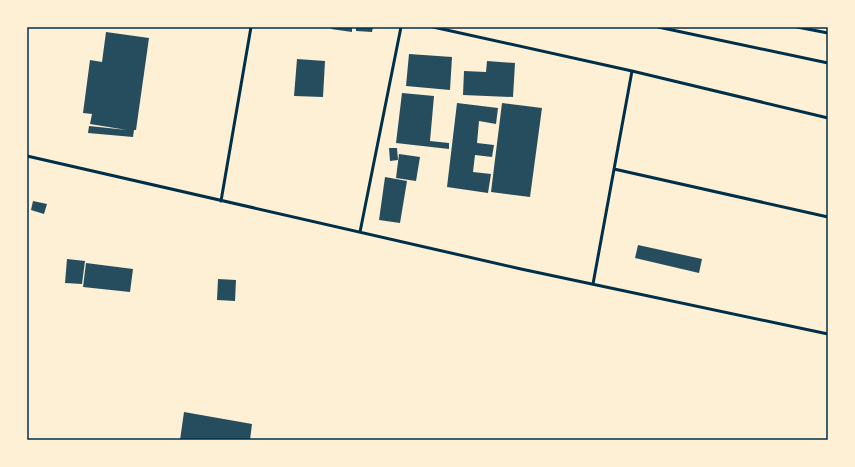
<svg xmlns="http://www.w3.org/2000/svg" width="855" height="467" viewBox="0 0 855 467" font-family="Karla,sans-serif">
<rect width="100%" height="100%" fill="#fdf0d5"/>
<path fill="#264d5e" d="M332 27H352V32L331 29Z
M356 27H373L372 32 356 31Z
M106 32 149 38 136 130H134L133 137 88 133 89 126 127 130 90 124 92 114 83 113 90 60 102 62Z
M409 54 452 57 450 90 406 86Z
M297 59 325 61 323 97 294 96Z
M487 61 515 63 513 97 463 95 464 71 486 72Z
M402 93 434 96 430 141 449 143V149L396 143Z
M457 103 498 108 496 124 479 121 477 143 494 145 492 157 475 155 473 172 491 174 488 193 447 187Z
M502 103 542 108 530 197 491 192Z
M389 148H397L398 160 390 161Z
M399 154 420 157 416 181 396 178Z
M385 177 407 181 400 223 379 220Z
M33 201 47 204 44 214 31 210Z
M638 245 702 259 699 273 635 258Z
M67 259 85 261 82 284 65 283Z
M86 263 133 269 130 292 83 287Z
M218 279 236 280 235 301 217 300Z
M184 412 252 424 250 440H180Z"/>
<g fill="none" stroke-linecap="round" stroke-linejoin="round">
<path stroke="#003049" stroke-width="3" d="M433 27 632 71 828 118
M658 27 828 63
M797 27 828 33
M27 156 521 269 828 334
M614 169 828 217
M221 201 251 27
M360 232 401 27
M593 284 632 71"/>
</g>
<rect width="855" height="467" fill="none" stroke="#fdf0d5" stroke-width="56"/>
<rect x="28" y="28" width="799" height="411" fill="none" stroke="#003049" stroke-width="1.5"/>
</svg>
